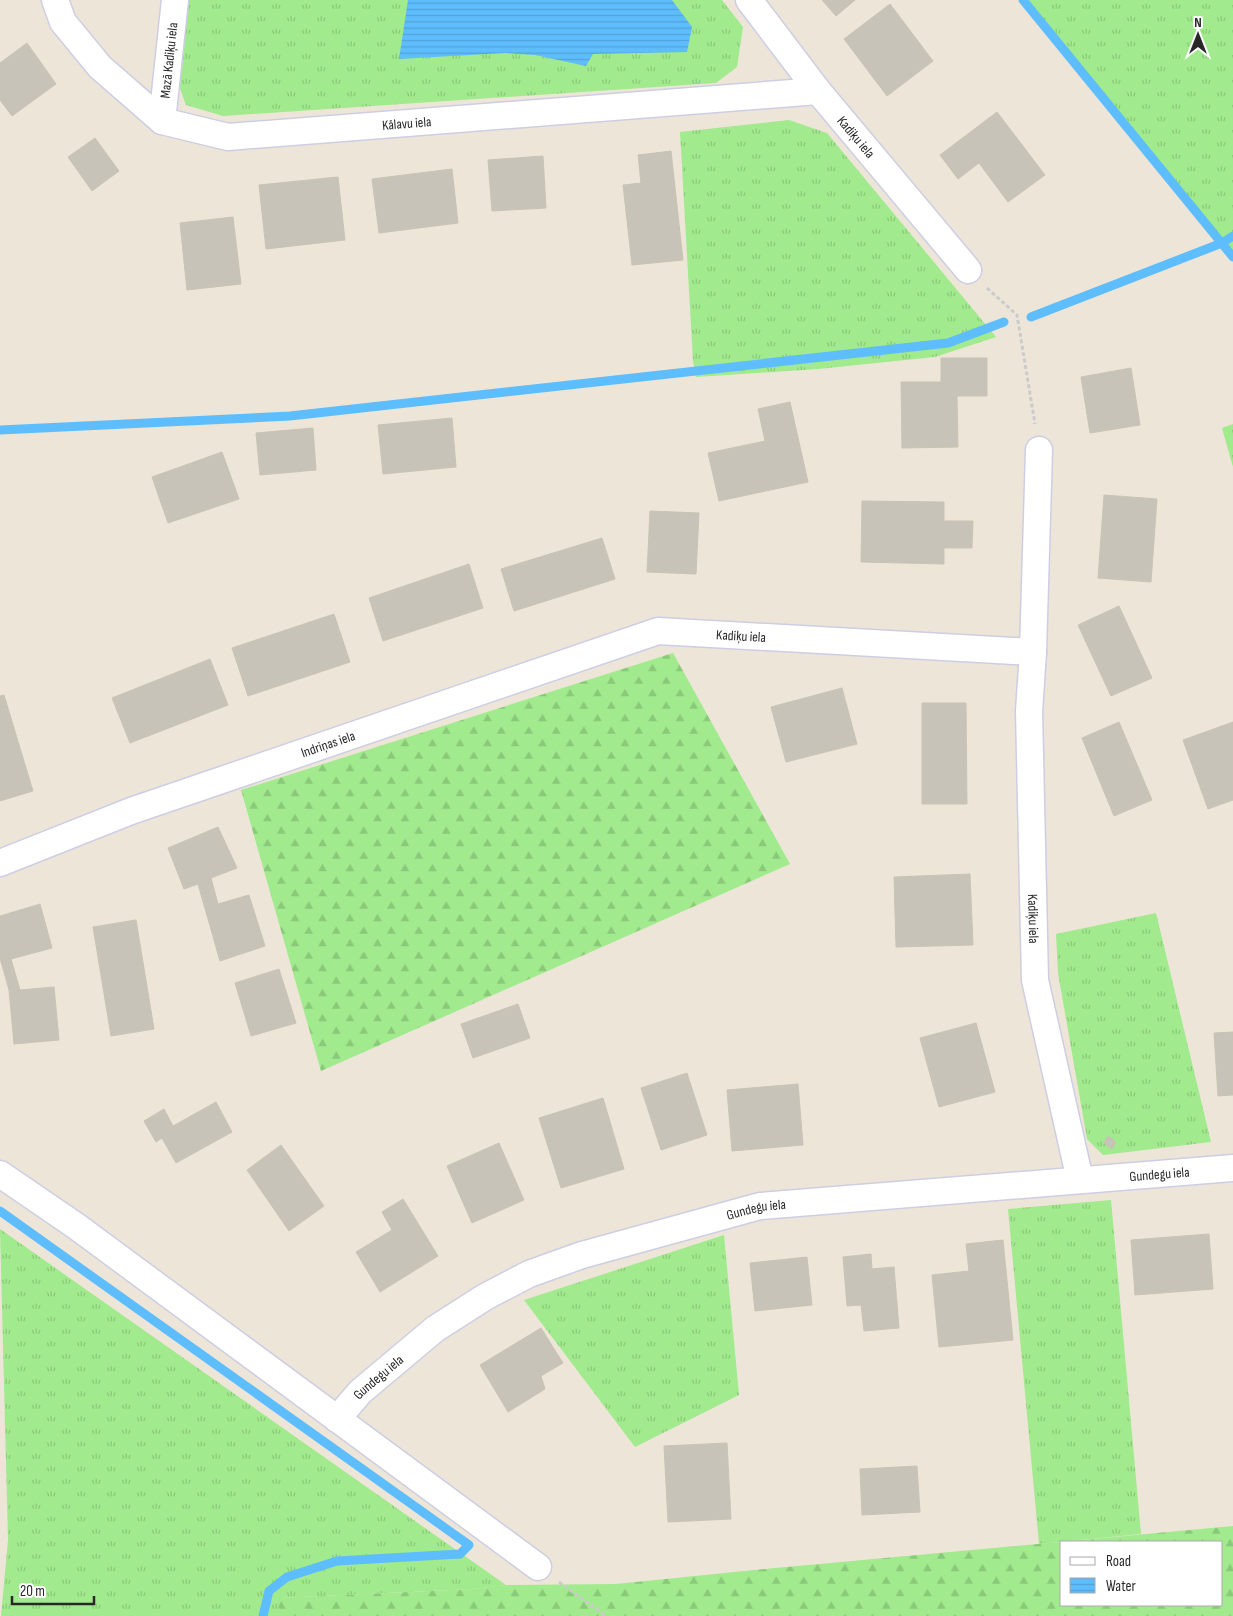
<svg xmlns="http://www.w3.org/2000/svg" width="1233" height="1616" viewBox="0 0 1233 1616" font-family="'Sofia Sans Condensed',sans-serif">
<defs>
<pattern id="grass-tufts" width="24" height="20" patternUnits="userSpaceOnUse" patternTransform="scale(1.25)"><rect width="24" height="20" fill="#a1ea8d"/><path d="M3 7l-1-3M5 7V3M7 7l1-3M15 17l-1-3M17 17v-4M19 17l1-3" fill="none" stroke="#8bc97a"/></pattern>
<pattern id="forest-firs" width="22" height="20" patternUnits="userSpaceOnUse" patternTransform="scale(1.25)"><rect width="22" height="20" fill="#a1ea8d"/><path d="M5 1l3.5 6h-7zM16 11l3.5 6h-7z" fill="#8bc97a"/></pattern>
<pattern id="water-rules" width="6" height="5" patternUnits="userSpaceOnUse" patternTransform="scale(1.25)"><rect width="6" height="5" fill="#5ebdfc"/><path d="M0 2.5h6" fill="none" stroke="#52a2d8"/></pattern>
</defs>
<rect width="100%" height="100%" fill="#ede6d8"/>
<path fill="url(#grass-tufts)" d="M186 0H722L743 27 737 67 716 83 223 116 186 105 177 80Z
M1023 0H1233V257L1222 243Z
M789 120 827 133 996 337 935 357 818 369 696 377 693 361 680 132Z
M1233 424V467L1222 428Z
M1156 913 1211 1142 1103 1155 1087 1139 1058 973 1056 934Z
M1111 1200 1141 1534 1039 1544 1008 1209Z
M0 1229 506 1585 473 1589 280 1598V1616H1L8 1540Z
M724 1235 739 1395 635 1447 524 1300Z"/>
<path fill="url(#forest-firs)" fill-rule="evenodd" d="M673 653 790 864 321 1071 241 790Z
M1233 1526V1616H280L279 1598 473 1589 506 1585 616 1584 754 1570ZM1222 1542V1605H1062V1542Z"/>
<path fill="url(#water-rules)" d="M408 0H672L692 27 687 52 593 54 586 66 535 55 505 53 399 59Z"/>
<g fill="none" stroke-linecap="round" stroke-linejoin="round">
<path stroke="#5ebdfc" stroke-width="9" d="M1023 0 1233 257
M1031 317 1222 243 1233 236
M0 430 290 416 948 343 1004 322
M0 1211 469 1545 460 1554 337 1561 287 1577 269 1591 263 1616"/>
</g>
<path fill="#c8c3b8" stroke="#c8c3b2" d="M822 0H855L836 16Z
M890 4 933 61 887 96 844 39Z
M27 43 56 84 12 116 0 100V63Z
M997 112 1045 175 1008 202 979 163 958 179 940 155Z
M95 138 119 171 92 191 68 157Z
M671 151 683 260 632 265 623 185 641 183 638 155Z
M543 156 546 208 492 211 488 160Z
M452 169 458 223 379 233 372 179Z
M338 177 345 240 266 249 259 185Z
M233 217 241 284 187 290 180 223Z
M941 358H987V396H957L958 447 902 448 901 382H941Z
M1131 368 1140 425 1090 433 1081 377Z
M790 402 808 482 719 501 708 453 765 441 758 409Z
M452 418 456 467 383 474 378 425Z
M313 428 316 470 260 475 256 433Z
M222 452 239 499 168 523 152 477Z
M1104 495 1157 499 1151 582 1098 578Z
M862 501 944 502V521H973L972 548H944V564L861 562Z
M650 511 699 513 696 574 647 572Z
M602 538 615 579 514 611 501 569Z
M469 564 483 608 383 641 369 598Z
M1119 606 1152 678 1111 696 1078 625Z
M334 614 350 662 248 696 232 648Z
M210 659 228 705 130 743 112 698Z
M842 688 857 744 786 762 771 707Z
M4 695 33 791 0 801V696Z
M922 703H966L967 804H922Z
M1119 722 1152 800 1114 816 1082 738Z
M1233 722V800L1208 809 1183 740Z
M218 827 237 868 211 878 218 904 249 895 265 946 220 961 198 884 184 889 168 848Z
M970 874 973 945 896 947 894 877Z
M40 904 52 948 11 959 20 990 54 987 59 1040 14 1044 9 990 0 958V916Z
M136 920 154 1029 111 1036 93 927Z
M279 969 296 1023 251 1036 235 983Z
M518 1004 530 1038 473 1058 461 1024Z
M976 1023 995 1092 939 1107 920 1038Z
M1233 1032V1095L1218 1096 1214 1033Z
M687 1073 707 1135 661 1150 641 1088Z
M798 1084 803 1145 732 1151 727 1090Z
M603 1098 624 1169 561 1188 539 1118Z
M216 1102 232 1132 176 1163 162 1138 156 1142 144 1121 164 1109 173 1126Z
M1108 1136 1116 1142 1112 1149 1104 1143Z
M499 1143 524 1200 472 1223 447 1166Z
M281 1145 324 1206 289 1231 247 1170Z
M403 1199 438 1256 380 1292 356 1252 392 1230 382 1212Z
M1209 1234 1213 1289 1135 1295 1131 1240Z
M1003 1240 1013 1340 939 1347 932 1275 969 1271 966 1244Z
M871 1254 872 1269 894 1267 899 1328 864 1331 861 1305 847 1306 843 1257Z
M807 1257 812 1305 755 1311 750 1263Z
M541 1328 563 1363 541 1376 545 1389 508 1412 480 1365Z
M727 1443 731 1519 668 1522 664 1446Z
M917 1466 920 1512 862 1515 860 1469Z"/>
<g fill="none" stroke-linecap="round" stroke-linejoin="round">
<g stroke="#cdcee3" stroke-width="29">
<g id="street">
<path id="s1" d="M55 0 63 22 100 67 162 121 228 137 818 91"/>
<path id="s2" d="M749 0 818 91 968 270"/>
<path id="s3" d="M162 121 175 0"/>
<path id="s4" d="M1039 450 1033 652 1029 711 1035 980 1080 1180"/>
<path id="s5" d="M0 863 131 811 658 631 1033 652"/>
<path d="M0 1174 76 1226 538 1567"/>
<path id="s6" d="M337 1419 360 1392 435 1329 485 1297 529 1274 582 1255 760 1206 1233 1168"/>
</g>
</g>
<path stroke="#cbcbcb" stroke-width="3" stroke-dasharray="4 2.5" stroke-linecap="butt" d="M987 288 1017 315 1035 424
M559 1582 606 1616"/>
<use href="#street" stroke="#fff" stroke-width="26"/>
</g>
<g text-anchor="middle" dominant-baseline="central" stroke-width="5" stroke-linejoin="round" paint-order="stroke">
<g font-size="14" fill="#282828" stroke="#fff">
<text stroke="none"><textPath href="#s3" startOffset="61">Mazā Kadiķu iela</textPath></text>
<text stroke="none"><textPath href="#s1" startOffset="411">Kālavu iela</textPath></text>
<text stroke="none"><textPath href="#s2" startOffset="174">Kadiķu iela</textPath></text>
<text stroke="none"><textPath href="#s5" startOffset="781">Kadiķu iela</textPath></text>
<text stroke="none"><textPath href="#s5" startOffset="349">Indriņas iela</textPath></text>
<text stroke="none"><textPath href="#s4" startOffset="469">Kadiķu iela</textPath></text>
<text stroke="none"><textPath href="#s6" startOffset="884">Gundegu iela</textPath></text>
<text stroke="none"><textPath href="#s6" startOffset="479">Gundegu iela</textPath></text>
<text stroke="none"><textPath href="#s6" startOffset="59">Gundegu iela</textPath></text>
</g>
</g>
<rect x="1060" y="1541" width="162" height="65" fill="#ffffff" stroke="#a9a9a9"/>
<rect x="1070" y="1557" width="25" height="8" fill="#ffffff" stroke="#a9a9a9"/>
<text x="1106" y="1566" font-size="15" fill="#282828">Road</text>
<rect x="1070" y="1578" width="25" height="15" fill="url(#water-rules)" stroke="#a9a9a9"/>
<text x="1106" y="1591" font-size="15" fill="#282828">Water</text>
<g transform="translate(1198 35)" stroke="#ffffff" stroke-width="4" paint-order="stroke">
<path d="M0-4L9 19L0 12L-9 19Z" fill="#282828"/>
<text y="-8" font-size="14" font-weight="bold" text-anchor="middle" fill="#282828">N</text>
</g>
<path d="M12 1596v8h82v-8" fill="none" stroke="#282828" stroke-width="2.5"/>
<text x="20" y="1596" font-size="15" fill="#282828" stroke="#ffffff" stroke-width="4" paint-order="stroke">20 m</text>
</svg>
